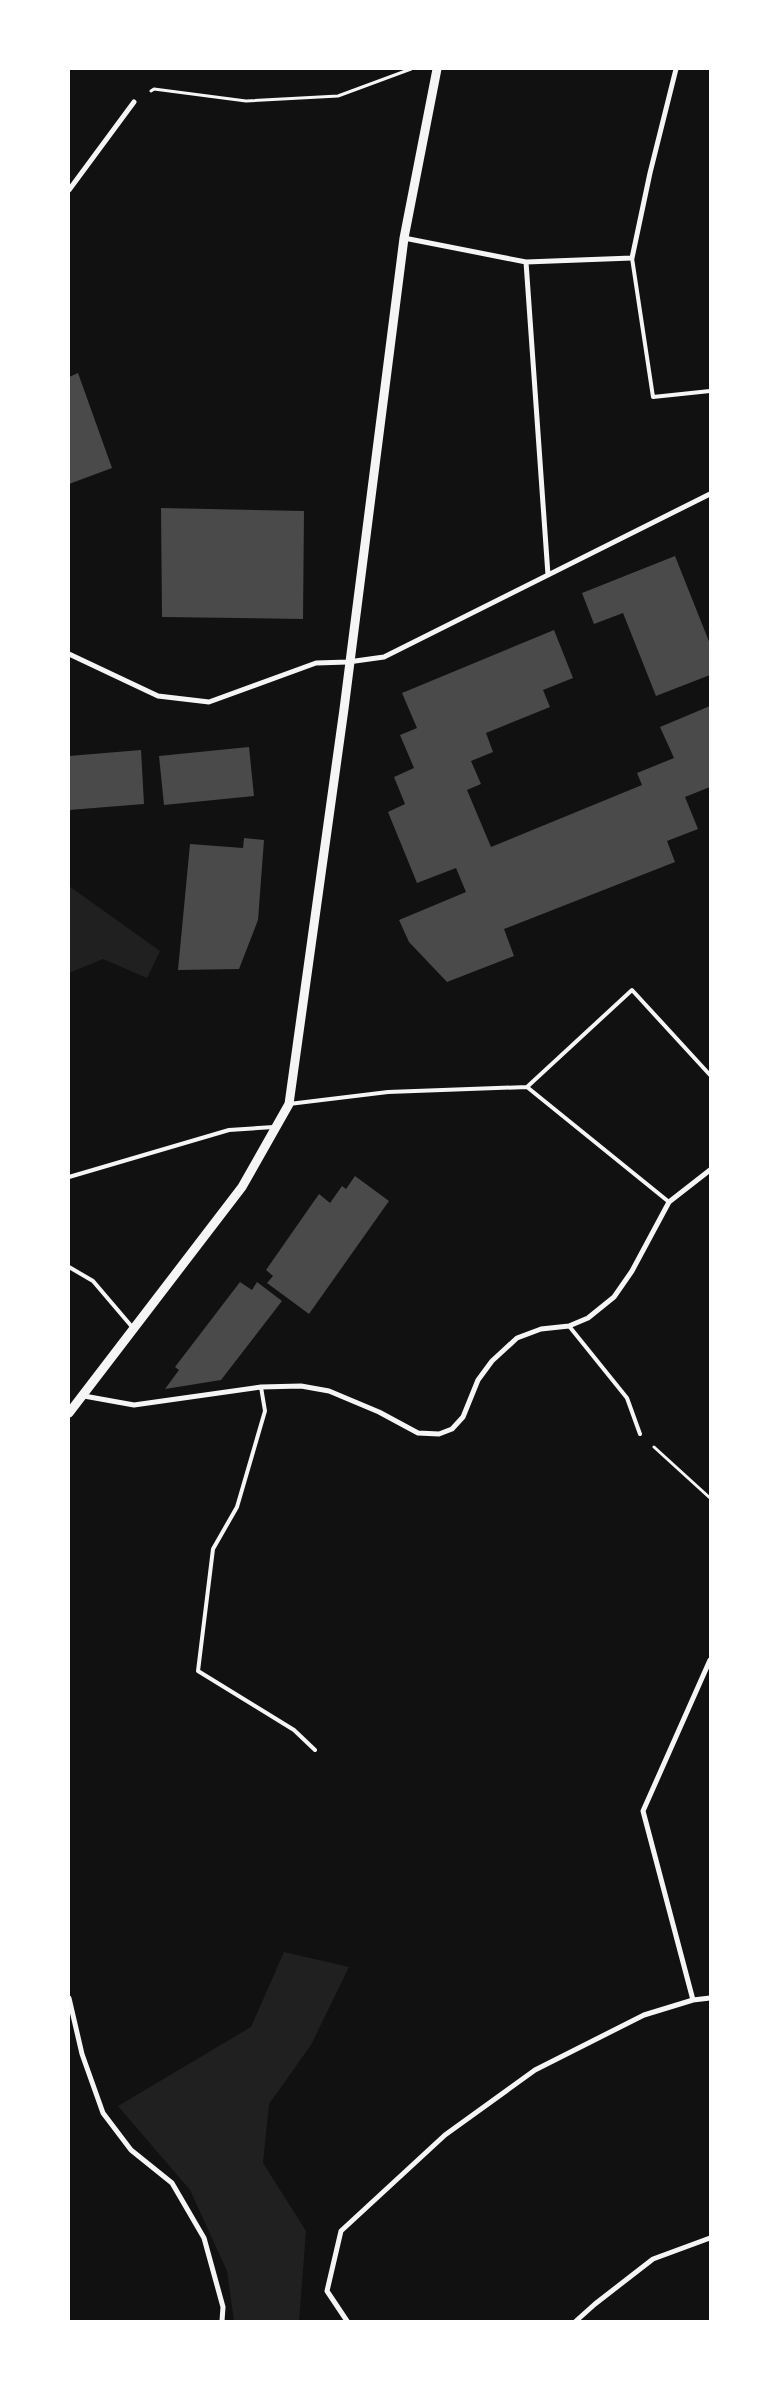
<svg xmlns="http://www.w3.org/2000/svg" width="779" height="2390" viewBox="0 0 779 2390" font-family="Commissioner,sans-serif">
<rect width="100%" height="100%" fill="#111"/>
<path fill="#202020" d="M69 886 160 951 147 978 103 959 69 973Z
M284 1952 349 1967 311 2045 269 2104 263 2163 306 2231 299 2321H234L227 2271 190 2190 118 2106 251 2027Z"/>
<path fill="#4a4a4a" d="M78 373 112 468 69 484V377Z
M161 508 304 511 303 619 162 617Z
M675 556 710 644V675L656 696 623 613 594 624 582 593Z
M554 630 573 678 543 690 550 707 486 733 493 752 471 761 481 784 467 790 491 847 642 785 637 773 674 758 660 727 710 706V787L685 797 698 829 667 841 675 862 504 929 514 956 447 982 409 942 399 920 466 892 456 868 417 883 388 812 405 804 394 777 414 768 400 735 417 728 402 693Z
M249 747 254 796 164 805 159 756Z
M141 750 144 804 69 810V756Z
M244 838 264 840 258 920 239 969 178 970 190 844 243 848Z
M355 1176 389 1201 309 1314 267 1283 273 1276 266 1270 319 1194 330 1203 342 1186 346 1189Z
M240 1282 252 1290 257 1282 282 1301 221 1380 165 1389 179 1370 175 1367Z"/>
<g fill="none" stroke-linecap="round" stroke-linejoin="round">
<path stroke="#f5f5f5" stroke-width="3" d="M151 91 154 89 246 101 338 96 411 69
M654 1447 710 1498"/>
<path stroke="#f5f5f5" stroke-width="4" d="M632 258 653 397 710 391
M527 1087 632 990 710 1075
M289 1104 388 1092 527 1087 669 1202
M69 1177 229 1130 274 1127
M69 1267 93 1281 133 1328
M569 1326 627 1398 640 1434
M261 1387 265 1411 237 1507 213 1549 198 1671 294 1730 315 1750"/>
<path stroke="#f5f5f5" stroke-width="5" d="M69 190 134 102
M404 238 526 262 632 258 650 173 676 69
M526 262 548 575
M69 654 158 696 209 702 316 663 348 662 384 657 710 494
M84 1396 134 1405 261 1387 301 1386 329 1391 379 1412 418 1433 439 1434 452 1429 463 1417 478 1380 492 1361 517 1338 541 1329 569 1326 588 1318 614 1297 632 1271 669 1202 710 1170
M69 1998 82 2054 103 2113 131 2150 172 2183 204 2238 223 2307 222 2321
M693 2000 643 1811 710 1660
M347 2321 327 2291 341 2231 445 2135 535 2070 644 2015 693 2000 710 1998
M576 2321 595 2304 653 2259 710 2238"/>
<path stroke="#f5f5f5" stroke-width="9" d="M69 1413 242 1187 289 1104 344 709 404 238 437 69"/>
</g>
<rect width="779" height="2390" fill="none" stroke="#ffffff" stroke-width="140"/>
</svg>
